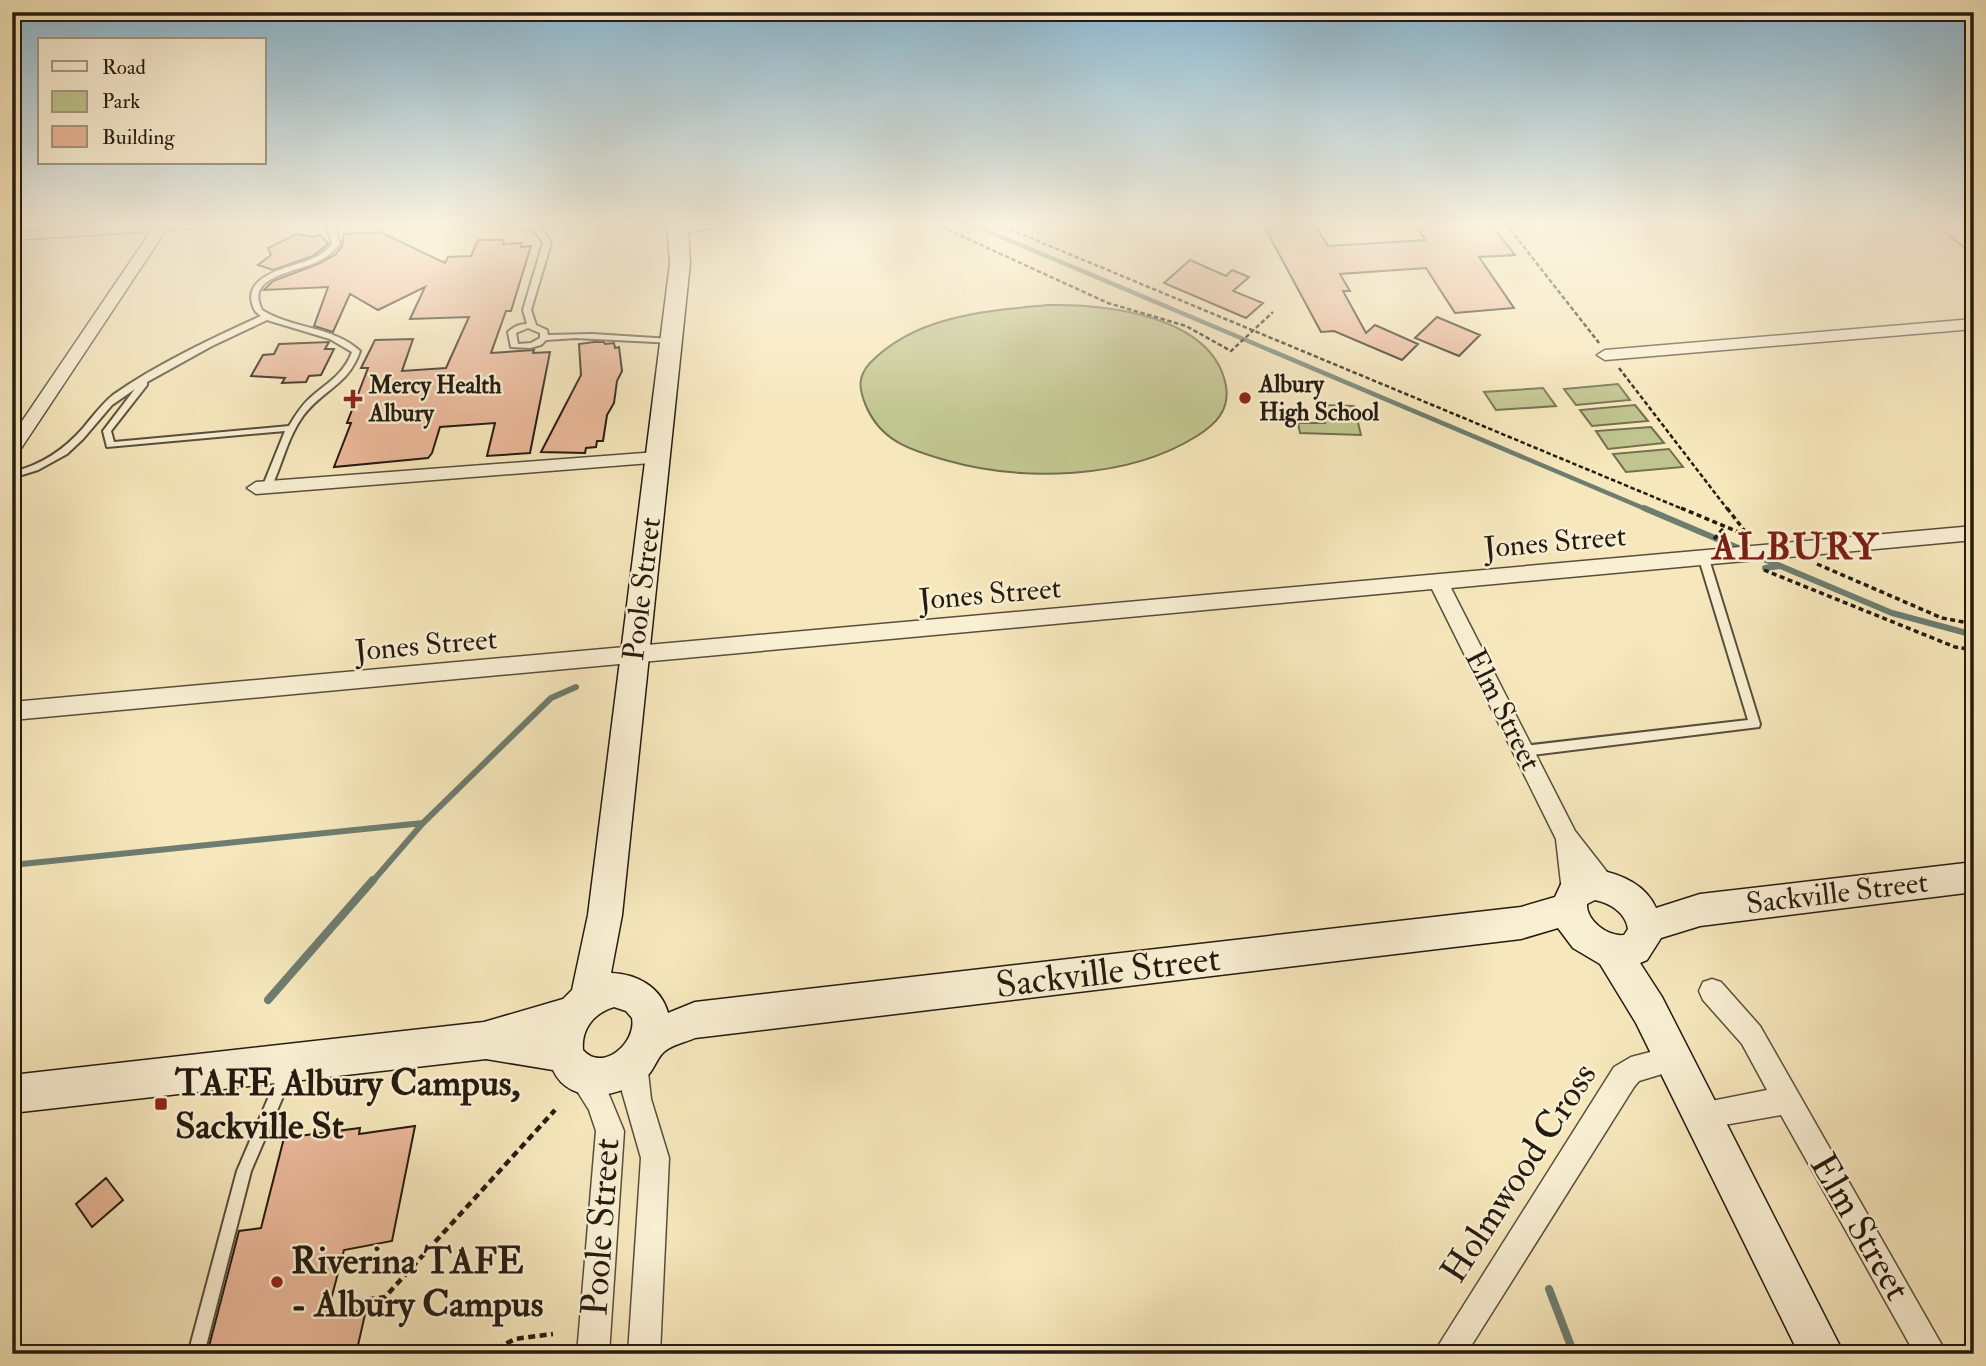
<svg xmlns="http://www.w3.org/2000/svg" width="1986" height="1366" viewBox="0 0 1986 1366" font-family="'IM FELL Double Pica',serif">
<rect width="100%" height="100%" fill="#f6e7bc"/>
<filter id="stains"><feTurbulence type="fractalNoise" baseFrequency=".00286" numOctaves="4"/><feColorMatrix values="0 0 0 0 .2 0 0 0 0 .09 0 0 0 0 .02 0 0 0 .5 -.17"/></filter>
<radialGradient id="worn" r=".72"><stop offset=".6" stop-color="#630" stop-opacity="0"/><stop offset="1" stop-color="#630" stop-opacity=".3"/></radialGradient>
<path fill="#c0c48e" stroke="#72704f" stroke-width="2" d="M1048 305C1105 304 1213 315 1226 386 1230 410 1216 424 1197 436 1127 480 1022 482 945 460 910 450 881 441 866 406 859 389 857 377 870 363 916 315 987 311 1048 305Z
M1618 384 1630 400 1576 405 1564 389Z
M1543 388 1556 406 1496 410 1484 392Z
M1321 405 1354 406 1361 435 1300 433 1298 423H1325Z
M1635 405 1648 421 1592 426 1580 410Z
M1651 427 1664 443 1608 449 1596 431Z
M1669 449 1683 467 1626 472 1613 454Z"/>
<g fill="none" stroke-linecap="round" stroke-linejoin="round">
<path stroke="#6d7d71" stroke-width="4.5" d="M971 224 1648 510"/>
<path stroke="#6d7d71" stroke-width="6" d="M1644 508 1743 550
M1759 557 1892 613 1974 635
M1765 568 1780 566
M12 865 423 823
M372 882 423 823 551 698 576 687"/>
<path stroke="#6d7d71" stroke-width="8" d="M268 1000 373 880
M1549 1289 1574 1354"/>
</g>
<path fill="#ebb89a" stroke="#251b10" stroke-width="2" d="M1415 224H1491L1515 255 1479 257 1514 308 1455 313 1426 268 1340 274 1350 291H1343L1366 333 1375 325 1418 344 1402 360 1334 331 1321 332 1265 228 1315 225 1328 246 1425 240Z
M380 232 445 263 448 257 471 256 478 240H504L503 244 522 243 521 247 531 246 511 311H506L491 353 534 350 533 353 550 352 530 453 487 456 495 423 440 427 432 453 428 458 334 467 351 423H347L368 368H361L375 340 413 339 402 371 446 368 469 317 410 319 425 287 378 310 350 294 333 332 314 326 328 287 264 290 273 281 318 264 336 254 342 246 344 234Z
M297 234 312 237 321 235 328 244 313 256 273 270 258 265 271 255 268 248Z
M1190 260 1226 276 1232 270 1249 277 1233 291 1263 303 1246 318 1164 283Z
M1437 317 1480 335 1459 356 1415 338Z
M329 342 325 349H334L321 375 309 376 306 382 282 383 285 378 251 376 263 355 274 354 279 344Z
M594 342H604L605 344 614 343 615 348 619 347 622 371 617 381 614 403 607 415 603 441H597L596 447 586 448 585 453 541 452 581 375 579 344Z
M415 1126 392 1241 344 1250 327 1315 366 1310 356 1354H207L239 1231 261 1228 284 1138 360 1128 359 1134Z
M106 1178 123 1200 92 1227 76 1204Z"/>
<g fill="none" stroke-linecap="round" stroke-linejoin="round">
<g stroke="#594e3b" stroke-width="4">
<path id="lane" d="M330 224H338L335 227 340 244C333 252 327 257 317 262 302 269 270 274 261 288 256 295 259 303 262 310 292 329 333 326 360 351 348 386 323 389 303 416 287 438 282 466 270 490H264L262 488 285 431 107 447 103 431 135 389 112 405 83 439 67 454 38 470 12 478V472C42 465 64 450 84 427 93 416 102 404 113 395 157 364 213 338 261 316 255 312 254 310 252 303 244 273 295 267 314 258 322 254 327 250 332 244L327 227ZM267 320 330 339 352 352C344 374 327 383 310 398 301 406 295 416 289 426L114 442 111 431 147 385V382L212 346Z
M525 225 541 228 551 243 531 310 536 325 547 330 548 335 592 334 671 339H674V343L576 338 546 340 541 345 530 348 511 347 508 332C513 327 520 324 527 324L523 310 543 243 536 232 523 228V226ZM528 328 540 333V338L531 343 518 344 516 333Z
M1704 556 1709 559 1760 724 1759 727 1523 756 1519 754 1517 751 1519 748 1523 746 1748 720 1699 559Z
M287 1064 292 1066 294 1071 251 1171 204 1354H188L237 1171 282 1066Z"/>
</g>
<g stroke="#594e3b" stroke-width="3">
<path id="street" d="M132 224H205L198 228 166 230 18 453 12 455V436L151 231 12 240V232Z
M1974 319V329L1605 360 1597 355 1605 350Z
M657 452 666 458 663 462 256 494 247 488 256 482Z
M1974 526V540L1451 588 1575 831 1618 886 1615 894 1606 897 1597 894 1584 877 1586 892 1583 900 1574 903 1565 900 1562 892 1556 839 1432 589 12 720V702Z
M1712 979 1721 982 1760 1026 1947 1354H1915L1781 1115 1701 1129 1691 1125 1687 1115 1691 1105 1767 1090 1742 1044 1703 1000 1699 991 1703 982Z
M1673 1046 1682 1050 1686 1059 1682 1068 1639 1081 1634 1087 1466 1354H1433L1614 1067 1631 1057Z
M634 1050 643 1054 647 1063 651 1099 669 1158 660 1354H628L641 1158 621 1088V1063L625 1054Z
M580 1062 590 1065 605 1085 624 1131 609 1354H577L596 1131 589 1110 567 1075 570 1065Z"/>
</g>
<g stroke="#251b10" stroke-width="3">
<path id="secondary" d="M667 224H717L714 228 688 232 690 263 622 915 611 973C637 974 661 987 668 1013L695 1002 1521 907 1555 897 1562 882 1593 869C1618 873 1645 883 1656 908L1700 894 1974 862V892L1700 926 1661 938 1647 960 1640 963 1662 997 1844 1354H1799L1636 1023 1600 964 1573 948 1558 928 1521 939 695 1038C686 1042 672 1045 665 1051 658 1056 655 1067 649 1074 626 1097 570 1108 553 1070L486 1059 12 1113V1075L484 1022 563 999 572 990 588 915 670 263ZM1595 900C1610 903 1626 913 1628 929L1624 935C1607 937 1586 920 1587 904ZM614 1007 626 1011 632 1018C637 1042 603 1073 583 1050 581 1029 594 1013 614 1007Z
M1937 224H1960L1974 235V251L1967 249Z"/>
</g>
<path stroke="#251b10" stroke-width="2.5" stroke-dasharray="4.5 2.5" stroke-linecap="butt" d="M935 224 1108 303 1186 326 1231 351 1273 312
M997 224 1685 510
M1506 224 1599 343
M1619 368 1728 510"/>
<path stroke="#251b10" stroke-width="3.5" stroke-dasharray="5 3.5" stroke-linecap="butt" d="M1681 508 1748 536
M1727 508 1747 534
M1714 539 1725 527
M1817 564 1942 618 1974 624
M1764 570 1955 647 1974 650"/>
<path stroke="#251b10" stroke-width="4.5" stroke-dasharray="7 4.5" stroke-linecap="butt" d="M345 1303 385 1297 555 1110
M486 1354 515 1339 553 1334"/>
<use href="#lane" fill="#f9efd3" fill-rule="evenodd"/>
<use href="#street" fill="#f9efd3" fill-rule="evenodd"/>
<use href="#secondary" fill="#f9efd3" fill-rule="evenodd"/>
</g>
<linearGradient id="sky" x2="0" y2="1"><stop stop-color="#8ab8d2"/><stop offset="0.54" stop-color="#fbf4e1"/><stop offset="1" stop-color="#fbf4e1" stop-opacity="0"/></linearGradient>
<rect width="1986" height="415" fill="url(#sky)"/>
<g fill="#8f2418" stroke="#f9efd3" stroke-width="2.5">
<circle cx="1245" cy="398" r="7"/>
<path d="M349.5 388.5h7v7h7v7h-7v7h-7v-7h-7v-7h7z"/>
<rect x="154" y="1097" width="14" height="14" rx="3.5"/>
<circle cx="277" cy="1282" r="7"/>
</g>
<g text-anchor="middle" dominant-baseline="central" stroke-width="5" stroke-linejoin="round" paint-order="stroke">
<g font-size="24" font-weight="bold" fill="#251b10" stroke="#f9efd3" text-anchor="start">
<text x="1259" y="384">Albury<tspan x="1259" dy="28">High School</tspan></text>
<text x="369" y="385">Mercy Health<tspan x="369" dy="28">Albury</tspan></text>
</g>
<g font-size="30" fill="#251b10" stroke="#f9efd3">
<text transform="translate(1555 542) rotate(-5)">Jones Street</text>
<text transform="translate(642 589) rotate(-83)">Poole Street</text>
<text transform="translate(990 594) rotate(-5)">Jones Street</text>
<text transform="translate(426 645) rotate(-5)">Jones Street</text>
<text transform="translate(1503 710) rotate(63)">Elm Street</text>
<text transform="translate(1837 893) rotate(-7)">Sackville Street</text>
</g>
<g font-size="37" font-weight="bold" letter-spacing="2" fill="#7a1f14" stroke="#f9efd3">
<text x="1796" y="547">ALBURY</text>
</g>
<g font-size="37" fill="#251b10" stroke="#f9efd3">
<text transform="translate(1108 972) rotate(-7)">Sackville Street</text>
<text transform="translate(1519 1173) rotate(-57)">Holmwood Cross</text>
<text transform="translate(601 1227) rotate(-86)">Poole Street</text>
<text transform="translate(1860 1227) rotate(60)">Elm Street</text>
</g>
<g font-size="37" font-weight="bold" fill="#251b10" stroke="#f9efd3" text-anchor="start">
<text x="175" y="1083">TAFE Albury Campus,<tspan x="175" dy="43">Sackville St</tspan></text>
<text x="291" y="1261">Riverina TAFE<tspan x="291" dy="43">- Albury Campus</tspan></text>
</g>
</g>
<rect width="1986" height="1366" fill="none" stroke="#f6e7bc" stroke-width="42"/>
<rect x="14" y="14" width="1958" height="1338" fill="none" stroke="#251b10" stroke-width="3.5"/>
<rect x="21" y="21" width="1944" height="1324" fill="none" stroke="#251b10" stroke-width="2"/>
<rect x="38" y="38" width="228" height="126" fill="#f9efd3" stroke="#a49a85" stroke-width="2"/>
<rect x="52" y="61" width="35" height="10" fill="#f9efd3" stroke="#a49a85" stroke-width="2"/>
<text x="102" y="74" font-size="21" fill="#251b10">Road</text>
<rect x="52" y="91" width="35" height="21" fill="#c0c48e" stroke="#a49a85" stroke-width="2"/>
<text x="102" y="108" font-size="21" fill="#251b10">Park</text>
<rect x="52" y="126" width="35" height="21" fill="#ebb89a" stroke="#a49a85" stroke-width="2"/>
<text x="102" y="144" font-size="21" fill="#251b10">Building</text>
<rect width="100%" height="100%" filter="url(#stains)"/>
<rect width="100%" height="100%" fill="url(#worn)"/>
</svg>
